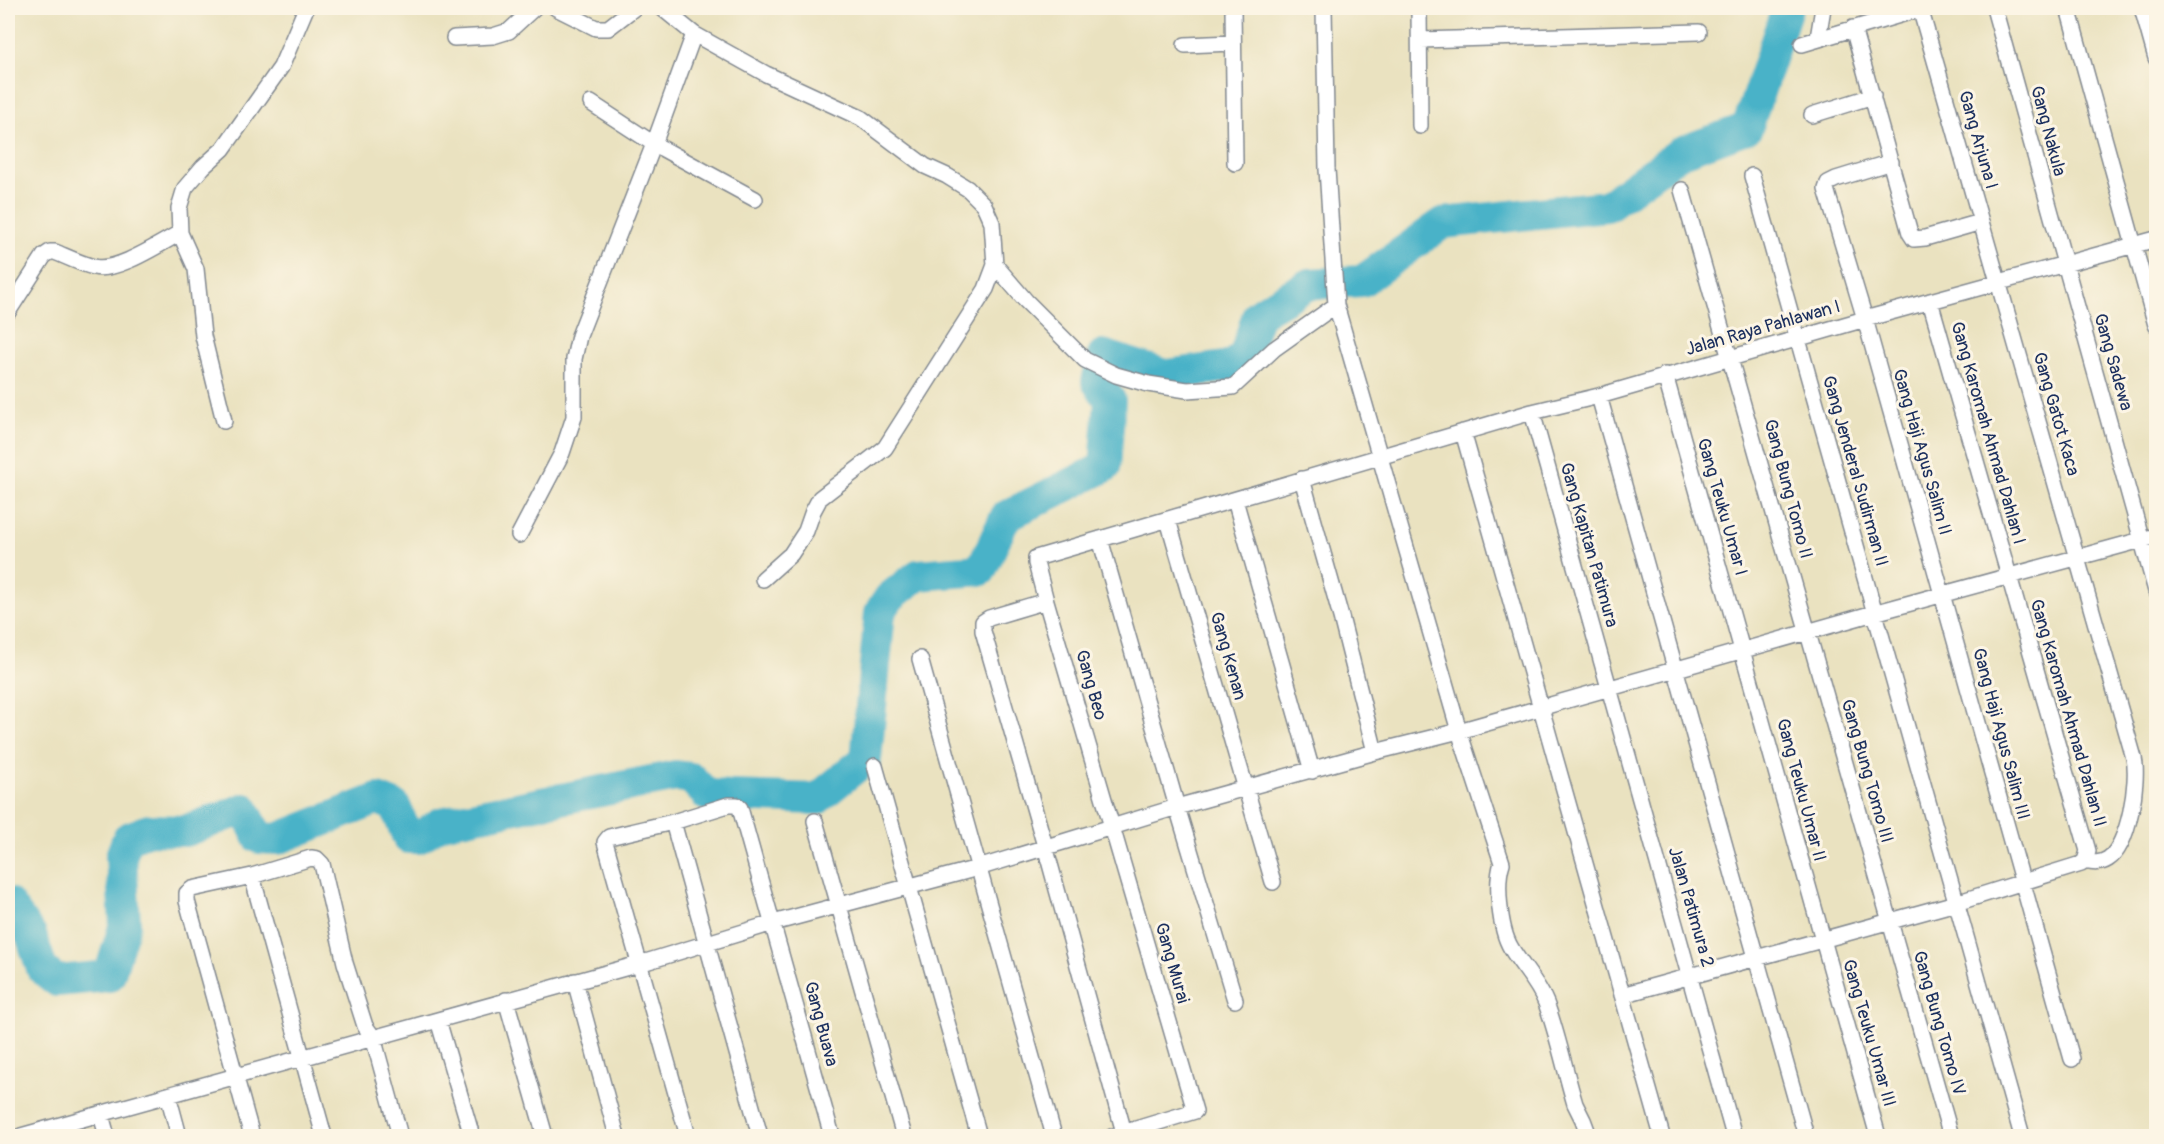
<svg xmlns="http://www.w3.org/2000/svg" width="2164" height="1144" viewBox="0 0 2164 1144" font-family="Pangolin,sans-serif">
<rect width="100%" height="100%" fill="#fcf5e5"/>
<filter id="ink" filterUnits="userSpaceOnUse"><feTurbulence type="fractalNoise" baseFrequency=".0167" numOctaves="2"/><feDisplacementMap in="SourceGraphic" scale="12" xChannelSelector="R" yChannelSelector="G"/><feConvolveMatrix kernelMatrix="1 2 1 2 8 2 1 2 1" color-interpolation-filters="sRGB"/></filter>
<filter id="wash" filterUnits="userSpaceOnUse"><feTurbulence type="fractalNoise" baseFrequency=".008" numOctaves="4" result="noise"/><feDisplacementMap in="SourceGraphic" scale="24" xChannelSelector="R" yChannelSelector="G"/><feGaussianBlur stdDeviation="1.35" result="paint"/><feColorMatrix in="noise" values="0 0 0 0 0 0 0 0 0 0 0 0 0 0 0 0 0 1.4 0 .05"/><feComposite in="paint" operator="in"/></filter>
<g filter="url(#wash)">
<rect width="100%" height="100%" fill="#eae2c0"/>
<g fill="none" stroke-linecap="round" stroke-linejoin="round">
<path stroke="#4ab2c8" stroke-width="32" d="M8 903 31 935 42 969 57 981 109 976 125 924 121 856 128 838 149 830 185 831 244 809 259 838 277 839 378 799 395 806 408 838H418L441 823 676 776 691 778 707 795 817 799 866 759 880 612 890 597 918 575 981 570 1006 516 1105 467 1110 400 1097 382 1103 355 1166 375 1231 366 1245 355 1258 314 1309 284 1362 281 1443 223 1607 206 1681 152 1747 128 1787 8"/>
</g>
</g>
<g filter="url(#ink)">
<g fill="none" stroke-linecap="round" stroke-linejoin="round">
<g stroke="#82888f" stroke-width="18">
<path id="minor" d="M556 8 596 28H608L634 8
M662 8 694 34 766 74 861 118 925 166 947 176 968 189 984 205 992 223 995 265 1026 301 1085 360 1116 375 1148 384 1187 390 1233 387 1274 349 1336 305
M1233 8 1235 163
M1324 8 1327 169 1336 305 1459 731 1502 863C1495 883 1500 930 1511 948 1522 967 1538 982 1546 1003 1558 1035 1565 1071 1575 1104L1583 1120 1589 1136
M1419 8 1420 126
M1994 8 2156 591
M2068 8 2156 325
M2142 8 2156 58
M1853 28 1910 233 1914 239 1925 238 1981 222
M454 38 493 36 509 31 534 8
M1818 38 1823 8
M1420 40 1699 32
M1802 44 1923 8
M1185 45 1233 43
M591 103 654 144 755 199
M1812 115 1873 96
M1891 162 1836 179 1828 183 1826 189 1865 319 2072 1059
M1752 176 2022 1136
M1682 190 1951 1136
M1930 301 2088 851 2085 861
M8 312 44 256 50 252H55C67 257 81 264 94 267 116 273 159 244 180 233
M1665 375 1878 1136
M1599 396 1806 1136
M1532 412 1734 1136
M224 421 203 336 196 269 180 233 179 208 185 188 203 167 223 149 281 67 306 8
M1463 432 1662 1136
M1302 479 1341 617 1375 752
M1235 500 1312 771
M1168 520 1273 882
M519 535 562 453 574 417V359L579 336 654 144 694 34
M1100 539 1177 807 1235 1000
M763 579 791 554 806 531 813 511 820 498 885 448 986 289 995 265
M1046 601 989 618 983 622V631L1045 846 1125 1136
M920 659 1054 1136
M875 766 979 1136
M815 821 904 1136
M673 822 760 1136
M252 876 324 1136
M575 981 617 1136
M1622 995 1956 903 2081 864 2085 861C2093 863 2100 864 2108 859 2129 846 2139 780 2134 758L1920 8
M506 1000 545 1136
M438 1020 472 1136
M168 1095 179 1136
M101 1115 107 1136
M21 1136 639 964 773 923 978 868 1177 807 1375 752 1459 731 1874 613 2156 536
M252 1136 187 901V893L192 889 252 876 311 858 317 859 322 864 345 963 365 1026 373 1037 400 1136
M688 1136 605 842 609 837 673 822 728 805H737L740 808 832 1136
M1113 1136 1195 1111 1046 601 1036 563V558L1532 412 1599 396 1865 319 2156 239"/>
</g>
<use href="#minor" stroke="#fff" stroke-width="15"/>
</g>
</g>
<g text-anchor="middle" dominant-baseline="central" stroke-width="6" stroke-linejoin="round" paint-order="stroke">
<g font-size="18" fill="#1b2f5e" stroke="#fcf5e5">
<text transform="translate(2048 131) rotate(75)">Gang Nakula</text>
<text transform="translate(1978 140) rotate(74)">Gang Arjuna I</text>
<text transform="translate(1763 328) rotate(-16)">Jalan Raya Pahlawan I</text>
<text transform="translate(2113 362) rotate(74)">Gang Sadewa</text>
<text transform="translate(2056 414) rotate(74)">Gang Gatot Kaca</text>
<text transform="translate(1988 433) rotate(74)">Gang Karomah Ahmad Dahlan I</text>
<text transform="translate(1922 452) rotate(74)">Gang Haji Agus Salim II</text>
<text transform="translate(1855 471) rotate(74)">Gang Jenderal Sudirman II</text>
<text transform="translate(1788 489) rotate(75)">Gang Bung Tomo II</text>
<text transform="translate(1722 507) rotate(74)">Gang Teuku Umar I</text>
<text transform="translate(1589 545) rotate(74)">Gang Kapitan Patimura</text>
<text transform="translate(1228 656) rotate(74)">Gang Kenan</text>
<text transform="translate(1091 685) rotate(74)">Gang Beo</text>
<text transform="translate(2068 713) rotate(74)">Gang Karomah Ahmad Dahlan II</text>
<text transform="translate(2001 734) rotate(75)">Gang Haji Agus Salim III</text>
<text transform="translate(1867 771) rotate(74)">Gang Bung Tomo III</text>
<text transform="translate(1801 790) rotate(75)">Gang Teuku Umar II</text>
<text transform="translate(1691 907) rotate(74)">Jalan Patimura 2</text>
<text transform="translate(1172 963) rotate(74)">Gang Murai</text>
<text transform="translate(1939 1023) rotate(74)">Gang Bung Tomo IV</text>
<text transform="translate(821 1024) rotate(75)">Gang Buava</text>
<text transform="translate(1869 1033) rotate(74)">Gang Teuku Umar III</text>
</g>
</g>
<rect width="2164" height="1144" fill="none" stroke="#fcf5e5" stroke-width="30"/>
</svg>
